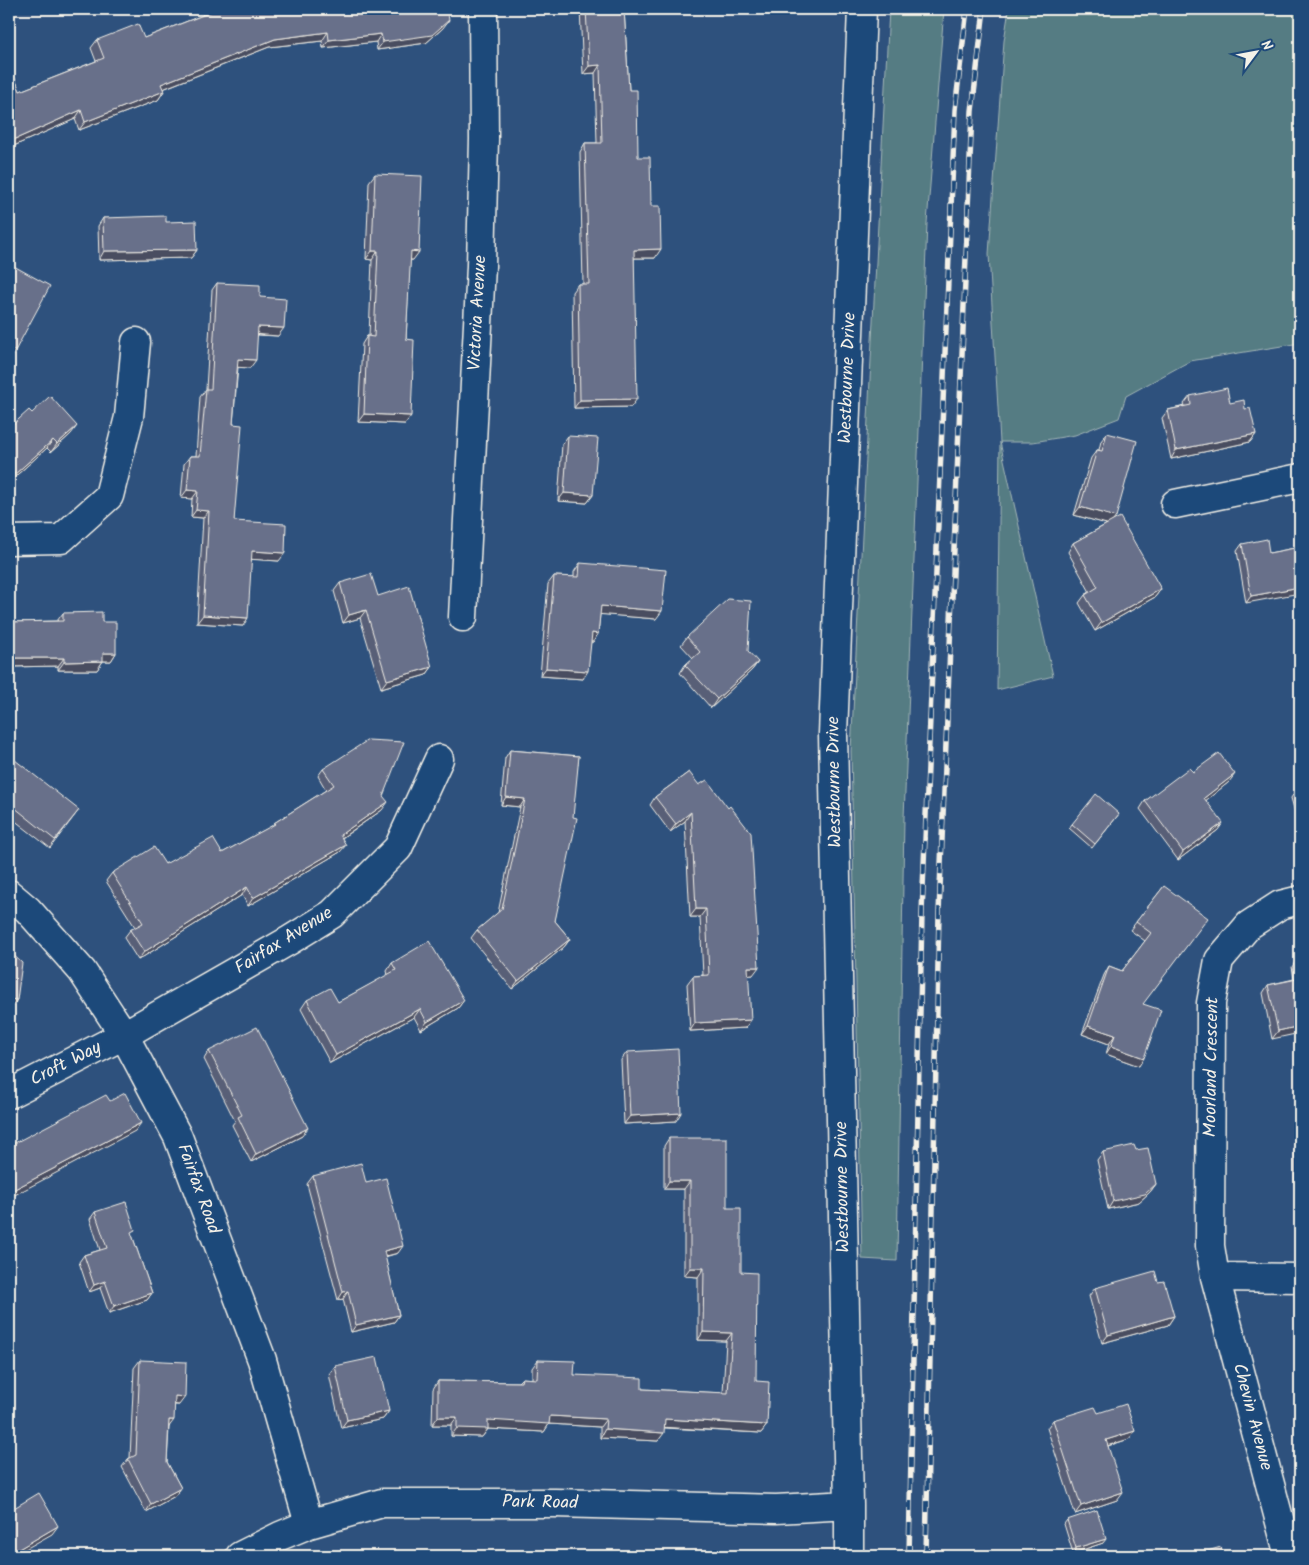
<svg xmlns="http://www.w3.org/2000/svg" width="1309" height="1565" viewBox="0 0 1309 1565" font-family="Kalam,sans-serif">
<rect width="100%" height="100%" fill="#2e517d"/>
<filter id="ink" filterUnits="userSpaceOnUse"><feTurbulence type="fractalNoise" baseFrequency=".02" numOctaves="2"/><feDisplacementMap in="SourceGraphic" scale="10" xChannelSelector="R" yChannelSelector="G"/><feConvolveMatrix kernelMatrix="1 2 1 2 8 2 1 2 1" color-interpolation-filters="sRGB"/></filter>
<g filter="url(#ink)">
<path fill="#547c83" stroke="#a4b6b6" d="M889 9H944L927 223 904 818 897 1261 862 1259 851 751Z
M1009 9H1300V343L1190 361 1126 396 1119 418 1075 435 1033 442H1000L1053 676 997 690 1000 442 989 254 1004 41Z"/>
<g fill="none" stroke-linecap="round" stroke-linejoin="round">
<g stroke="#f4f1e8" stroke-width="31">
<path id="minor" d="M1175 504 1300 478
M9 540 61 539 109 496 129 417 136 342
M463 617 481 266 484 139 483 9
M9 894 28 910 82 971 124 1035 178 1137 262 1360 309 1524
M9 1094 124 1035 290 940 332 914 398 848 439 759
M1215 1277 1300 1278
M240 1556 280 1536 309 1524 382 1503H555L776 1509 849 1505
M849 1556V1505L833 734 862 9
M1289 1556 1215 1277 1210 1246 1211 1003 1219 960 1249 925 1280 905 1300 900"/>
</g>
<use href="#minor" stroke="#1f4a7a" stroke-width="28"/>
<g stroke="#f4f1e8" stroke-width="5.5">
<path id="rail" d="M909 1556 922 913 955 110 967 9
M926 1556 939 913 972 111 984 9"/>
</g>
<use href="#rail" stroke="#1f4a7a" stroke-width="4" stroke-dasharray="11" stroke-linecap="butt"/>
</g>
<path fill="#595f77" stroke="#f4f1e8" d="M201 9H447L443 28 426 43 377 50 376 42 323 48 322 41 269 47 163 89 164 91 158 100 79 130 75 119 9 148V64L20 91 96 61 91 48 97 40 144 38 203 15Z
M580 9H624L629 90 638 157 651 206 655 258H634L631 407 574 408 572 292 578 284H583L580 152 585 143H597L595 73 583 74Z
M375 174 413 260H410L406 339 405 424 358 422 362 344 367 336H369L372 260 366 259 369 182Z
M103 218 166 222 197 250 191 258 99 260 98 226Z
M9 265 15 351 10 359 9 358Z
M217 283 260 297 278 336 257 335 250 368 238 367 233 424 234 521 279 561 251 559 243 626 197 623 203 518 191 517 192 499 181 498 184 464 190 456H196L200 397 206 389 212 290Z
M1190 396 1230 403 1256 434 1250 442 1171 459 1162 418 1168 410 1185 406 1184 404Z
M32 413 71 434 51 452 47 448 9 482V428Z
M1107 433 1113 521 1161 589 1155 597 1095 631 1079 603 1085 595 1090 592 1068 552 1073 543 1107 524 1074 515 1091 458 1097 450H1099L1101 441Z
M568 436 593 495 587 503 558 501 562 444Z
M1242 544 1269 553 1300 547 1246 603 1237 551Z
M580 563 656 619 600 614 598 634 593 642H591L583 679 540 676 548 584 554 576 574 577V572Z
M340 583 378 596 432 667 426 675 381 688 360 618 343 623 334 591Z
M63 613 102 622 116 653 111 661H103L97 670H58V666L9 667V622L57 621Z
M687 637 758 662 752 670 711 708 680 673 685 665 693 658 681 645Z
M510 750 579 756 555 921 570 939 564 947 512 989 471 938 477 930 498 913 520 807 501 805 505 758Z
M9 768 79 810 50 848 9 816Z
M323 769 383 796 382 810 342 838 340 852 248 906 242 895 138 960 124 938 130 930 135 927 106 881 112 873 222 853 272 826 274 823 326 790 318 776Z
M689 772 753 975H748L745 1028 690 1031 687 984 693 976 703 975 700 917H690L685 821 670 832 650 805 655 797Z
M1193 772 1229 782 1206 800 1218 830 1178 860 1140 809 1145 801Z
M1300 789V830L1291 798 1296 790Z
M1119 814 1092 848 1069 828 1072 824Z
M1164 886 1143 1004 1139 1066 1106 1054 1109 1044 1082 1034 1104 975 1109 966 1122 971 1145 941 1130 930Z
M1297 959H1300V1026L1272 1039 1263 993 1268 985 1294 979 1292 967Z
M392 963 464 1000 458 1008 421 1030 414 1017 330 1063 301 1009 307 1000 338 1002 388 975 387 971Z
M209 1051 302 1136 251 1162 232 1125 235 1121 204 1059Z
M627 1052 676 1121 624 1124 621 1060Z
M1300 1137V1182H1295V1145Z
M669 1138 727 1208 741 1272 756 1381 767 1425 761 1433 664 1428 658 1441 600 1438V1427L549 1424 544 1432 488 1429 482 1437 451 1436V1425H432L433 1389 438 1381 518 1382 522 1378 532 1379V1368L538 1360 574 1375 642 1389 723 1393 726 1341 698 1340V1277L684 1276V1189H664V1146Z
M1136 1150 1156 1184 1150 1192 1139 1202 1108 1209 1097 1160 1103 1152Z
M313 1176 366 1183 398 1253 385 1257 399 1315 394 1322 351 1332 343 1299 338 1300 307 1184Z
M95 1212 132 1235 152 1293 147 1300 109 1313 100 1288 89 1292 79 1262 84 1255 100 1250 90 1219Z
M1158 1282 1174 1316 1168 1325 1102 1343 1089 1296 1095 1288Z
M1300 1358V1380L1295 1364Z
M140 1360 179 1405H174L169 1428 167 1462 181 1488 175 1496 146 1512 122 1467 128 1459 130 1458 134 1368Z
M335 1366 389 1411 383 1419 341 1428 329 1374Z
M1098 1413 1129 1439 1108 1446 1117 1500 1075 1514 1047 1428 1053 1420Z
M1067 1520 1103 1543 1073 1553 1064 1524Z"/>
<path fill="#494e61" stroke="#f4f1e8" d="M449 20 443 28 426 43 377 50 383 42Z
M328 32 322 41 269 47 155 92 161 84 275 39Z
M381 34 376 42 323 48 329 40Z
M600 65 595 73 583 74 589 66Z
M164 91 158 100 79 130 85 122Z
M81 110 75 119 9 148V142Z
M661 249 655 258H628L634 250Z
M197 250 191 258 99 260 104 251Z
M372 251H378L372 260 366 259Z
M411 251 419 252 413 260H405Z
M258 327 284 328 278 336 252 334Z
M238 359 256 360 250 368 233 367Z
M637 399 631 407 574 408 580 400Z
M364 414 411 416 405 424 358 422Z
M77 426 71 434 51 452 57 444Z
M1256 434 1250 442 1171 459 1176 450Z
M53 440 47 448 9 482 15 474Z
M187 490 198 491 192 499 181 498Z
M564 493 593 495 587 503 558 501Z
M1080 507 1116 517 1110 525 1074 515Z
M196 510 209 511 203 518 191 517Z
M252 551 285 553 279 561 246 559Z
M1300 587V593L1246 603 1251 596Z
M1161 589 1155 597 1095 631 1101 623Z
M601 606 662 611 656 619 595 614Z
M366 610 360 618 343 623 349 615Z
M203 615 248 618 243 626 197 623Z
M592 633 598 634 593 642 586 641Z
M103 653H116L111 661H97Z
M9 658H64L58 666 9 667Z
M103 661 97 670H58L64 662Z
M758 662 752 670 711 708 717 699Z
M432 667 426 675 381 688 387 680Z
M546 668 588 671 583 679 540 676Z
M1235 774 1229 782 1199 806 1204 798Z
M506 797 525 799 520 807 501 805Z
M388 802 382 810 334 843 340 835Z
M691 812 685 821 670 832 676 824Z
M1223 823 1218 830 1178 860 1183 852Z
M346 845 340 852 248 906 253 898Z
M247 887 242 895 138 960 144 952Z
M696 909H706L700 917H690Z
M570 939 564 947 512 989 518 981Z
M748 967H759L753 975 742 976Z
M9 999 17 1000 11 1008H9Z
M464 1000 458 1008 421 1030 427 1022Z
M420 1009 414 1017 330 1063 336 1055Z
M751 1020 745 1028 690 1031 695 1023Z
M1088 1026 1115 1035 1109 1044 1082 1034Z
M1300 1026V1033L1272 1039 1278 1031Z
M1111 1046 1144 1058 1139 1066 1106 1054Z
M681 1113 676 1121 624 1124 630 1116Z
M141 1123 135 1131 9 1198V1192Z
M308 1128 302 1136 251 1162 256 1154Z
M1300 1174V1182H1295Z
M669 1181H690L684 1189H664Z
M1156 1184 1150 1192 1139 1202 1108 1209 1113 1201Z
M403 1246 398 1253 379 1258 384 1251Z
M690 1268H704L698 1277 684 1276Z
M105 1281 100 1288 89 1292 94 1285Z
M348 1291 343 1299 338 1300 343 1292Z
M152 1293 147 1300 109 1313 114 1306Z
M399 1315 394 1322 351 1332 356 1325Z
M1174 1316 1168 1325 1102 1343 1108 1335Z
M703 1332 732 1333 726 1341 698 1340Z
M175 1396 185 1397 179 1405 169 1404Z
M389 1411 383 1419 341 1428 347 1420Z
M550 1416 606 1419 600 1427 549 1424 544 1432 488 1429 482 1437 451 1436 457 1428 488 1420Z
M438 1417H457L451 1425H432Z
M665 1419 767 1425 761 1433 659 1427Z
M169 1420H174L168 1428Z
M605 1429 664 1433 658 1441 600 1438Z
M1135 1431 1129 1439 1100 1448 1106 1440Z
M181 1488 175 1496 146 1512 151 1504Z
M1123 1492 1117 1500 1075 1514 1081 1506Z
M58 1526 52 1534 13 1556 17 1550Z
M1106 1539 1103 1543 1073 1553 1076 1548Z"/>
<path fill="#686f8a" stroke="#f4f1e8" d="M210 9H447L449 20 432 35 383 42 381 34 329 40 328 32 275 39 161 84 164 91 85 122 81 110 9 142V64L20 91 104 58 97 40 138 24 144 38 211 12Z
M586 9H624L629 90H637L638 157H650L651 206H660L661 249 634 250 637 399 580 400 578 284H589L585 143H602L600 65 589 66Z
M375 174 422 176 419 252 411 251 406 339 414 340 411 416 364 414 367 336 374 337 378 251H372Z
M166 216V222L196 221 197 250 104 251 103 218Z
M10 264 50 286 15 351 9 347V265Z
M217 283 260 285V297L286 299 284 328 258 327 256 360 238 359 233 424 242 425 234 521 286 524 285 553 252 551 248 618 203 615 209 511 196 510 198 491 187 490 190 456H200L206 389H211Z
M1227 388 1230 403 1244 400 1245 409 1250 408 1256 434 1176 450 1168 410 1191 405 1190 396Z
M50 396 77 426 57 444 53 440 15 474 9 467V428L29 410 32 413Z
M1107 433 1137 441 1116 517 1080 507 1097 450 1102 451Z
M568 436 598 438 593 495 564 493Z
M1120 517 1161 589 1101 623 1085 595 1098 587 1073 543Z
M1267 539 1269 553 1300 547V587L1251 596 1242 544Z
M580 563 666 570 662 611 601 606 598 634 592 633 588 671 546 668 554 576 579 577Z
M371 574 378 596 409 586 432 667 387 680 366 610 349 615 340 583Z
M728 599 751 601 748 651 758 662 717 699 685 665 700 652 687 637Z
M102 612V622H116V653H103V661L64 662V658H9V622L63 621V613Z
M368 740 404 742 383 796 388 802 340 835 346 845 253 898 247 887 144 952 130 930 143 923 112 873 154 847 165 864 213 838 222 853 275 824 274 823 334 785 323 769Z
M510 750 579 756 573 817 577 818 555 921 570 939 518 981 477 930 502 909 525 799 506 797Z
M1219 753 1235 774 1204 798 1223 823 1183 852 1145 801 1189 768 1193 772Z
M15 760 79 810 55 840 9 803V768Z
M689 772 699 785 707 780 728 808 730 806 751 833 759 967H748L751 1020 695 1023 693 976 709 975 706 909H696L691 812 676 824 655 797Z
M1300 789V803L1296 790Z
M1096 794 1119 814 1095 844 1072 824Z
M1164 886 1208 918 1143 1004 1161 1010 1144 1058 1111 1046 1115 1035 1088 1026 1109 966 1122 971 1151 933 1136 922Z
M429 941 464 1000 427 1022 420 1009 336 1055 307 1000 330 988 338 1002 396 970 392 963Z
M9 951 22 963 17 1000 9 999Z
M1297 959H1300V977Z
M1297 979 1300 996V1026L1278 1031 1268 985Z
M257 1027 308 1128 256 1154 238 1117 242 1115 209 1051Z
M678 1049 681 1113 630 1116 627 1052Z
M125 1093 141 1123 9 1192V1146L106 1095 110 1101Z
M669 1138H727V1208H741V1272L757 1273 756 1381 769 1382 767 1425 665 1419 664 1433 605 1429 606 1419 550 1416 549 1424 488 1420V1429L457 1428V1417H438V1381L521 1382 522 1378 537 1379 538 1360 575 1361 574 1375 642 1378V1389L728 1393 732 1333 703 1332 704 1268H690V1181H669Z
M1134 1145 1136 1150 1148 1148 1156 1184 1145 1194 1113 1201 1103 1152Z
M361 1163 366 1183 386 1178 403 1246 384 1251 399 1315 356 1325 348 1291 343 1292 313 1176Z
M126 1202 135 1230 131 1232 152 1293 114 1306 105 1281 94 1285 84 1255 107 1248 95 1212Z
M1155 1271 1158 1282 1164 1281 1174 1316 1108 1335 1095 1288Z
M377 1357 389 1411 347 1420 335 1366Z
M140 1360 186 1362 185 1397 175 1396 174 1420H169L167 1462 181 1488 151 1504 128 1459 136 1455Z
M1126 1404 1135 1431 1106 1440 1123 1492 1081 1506 1053 1420 1095 1407 1098 1413Z
M39 1493 58 1526 17 1550 20 1555 18 1556H9V1511Z
M1097 1510 1106 1539 1076 1548 1067 1520Z
M1221 1547 1224 1556H1190Z"/>
</g>
<g text-anchor="middle" dominant-baseline="central" stroke-width="5" stroke-linejoin="round" paint-order="stroke">
<g font-size="18" fill="#f4f1e8" stroke="#1f4a7a">
<text transform="translate(478 313) rotate(-87)">Victoria Avenue</text>
<text transform="translate(848 378) rotate(-88)">Westbourne Drive</text>
<text transform="translate(835 782) rotate(-91)">Westbourne Drive</text>
<text transform="translate(284 941) rotate(-32)">Fairfax Avenue</text>
<text transform="translate(66 1064) rotate(-27)">Croft Way</text>
<text transform="translate(1212 1067) rotate(-89)">Moorland Crescent</text>
<text transform="translate(843 1187) rotate(-91)">Westbourne Drive</text>
<text transform="translate(198 1189) rotate(70)">Fairfax Road</text>
<text transform="translate(1252 1417) rotate(75)">Chevin Avenue</text>
<text transform="translate(540 1503) rotate(1)">Park Road</text>
</g>
</g>
<rect width="1309" height="1565" fill="none" stroke="#1f4a7a" stroke-width="30"/>
<rect x="15" y="15" width="1279" height="1535" fill="none" stroke="#f4f1e8" stroke-width="2" filter="url(#ink)"/>
<g transform="translate(1256 52) rotate(58)" stroke="#1f4a7a" stroke-width="4" paint-order="stroke">
<path d="M0-4L9 19L0 12L-9 19Z" fill="#f4f1e8"/>
<text y="-8" font-size="14" font-weight="bold" text-anchor="middle" fill="#f4f1e8">N</text>
</g>
</svg>
